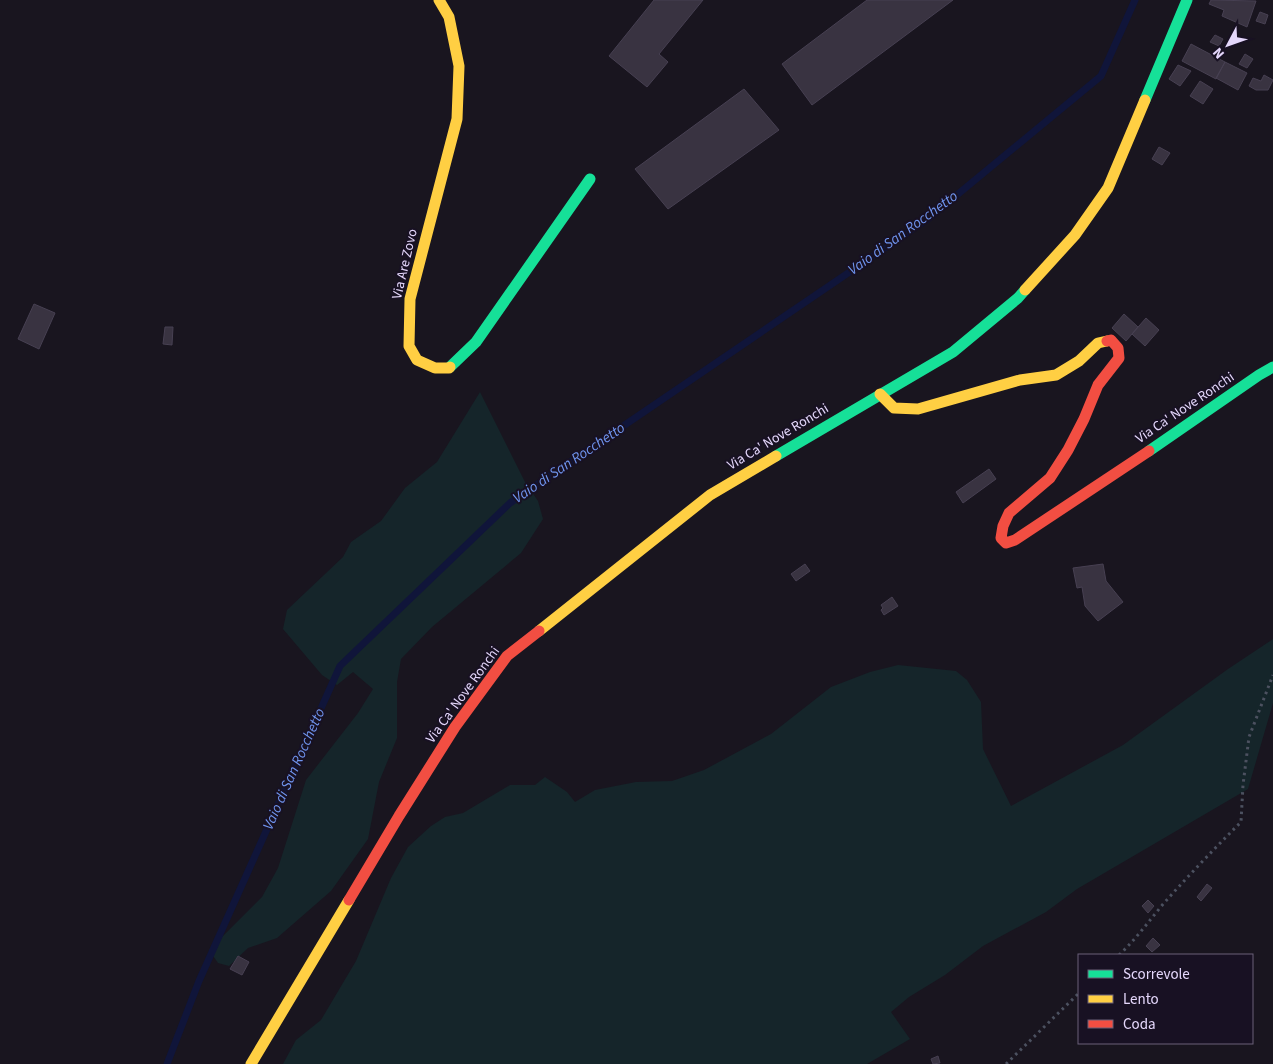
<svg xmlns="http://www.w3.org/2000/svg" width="1273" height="1064" viewBox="0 0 1273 1064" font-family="'Source Sans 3',sans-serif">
<rect width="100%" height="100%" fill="#19151f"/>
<path fill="#15252a" d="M480 392 525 482 538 501 543 519 521 553 432 627 401 659 397 682V738L379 782 368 839 331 891 277 938 248 948 229 966 218 963 209 950 262 897 278 868 306 780 358 713 373 689 353 672 337 685 322 675 283 629 287 610 343 557 351 542 381 521 405 488 437 462Z
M1273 639V703L1248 789 1077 889 1046 912 983 946 945 975 909 997 891 1012 910 1039 867 1064H283L296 1040 321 1020 356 961 391 878 408 847 431 826 445 817 463 813 510 785H535L545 777 567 792 575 802 595 790 636 782 672 781 704 770 771 734 831 687 870 672 898 665 956 671 967 680 981 702 983 749 1011 806 1123 745 1228 669Z"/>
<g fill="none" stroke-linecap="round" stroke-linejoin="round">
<path stroke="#10153a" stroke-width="7" d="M167 1064 199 981 340 666 510 503 929 218 1101 76 1135 0"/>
</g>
<path fill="#393341" stroke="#474052" d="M654 0H703L659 54 668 62 647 87 609 56Z
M867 0H953L812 105 782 64Z
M1211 0 1256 1 1247 27 1222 16 1224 10 1209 4Z
M1260 12 1268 15 1265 24 1256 21Z
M1215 35 1223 39 1219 46 1210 42Z
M1191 44 1225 62 1216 79 1182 61Z
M1245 54 1253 59 1247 68 1239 64Z
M1225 62 1247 73 1238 90 1216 78Z
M1178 65 1191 71 1180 86 1169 79Z
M1264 75 1273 80 1268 90H1256L1249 86 1253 78 1261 81Z
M1200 81 1213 89 1203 104 1190 96Z
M744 89 779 130 668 209 635 169Z
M1159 147 1170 153 1162 165 1152 159Z
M34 304 55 313 39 349 18 339Z
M1124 314 1138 327 1126 341 1112 328Z
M1146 318 1159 330 1145 346 1132 334Z
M165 327H173L172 345 163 344Z
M989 469 996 479 963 503 956 492Z
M805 564 810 571 796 581 791 574Z
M1103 564 1106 581 1123 602 1098 621 1085 606 1082 587 1077 588 1073 568Z
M892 597 898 606 884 615 881 610 883 608 881 605Z
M1207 884 1212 888 1201 901 1197 897Z
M1148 900 1154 906 1148 913 1142 906Z
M1153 938 1160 945 1152 952 1146 946Z
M238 956 249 962 242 975 230 969Z
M938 1056 940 1063 933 1064 931 1059Z"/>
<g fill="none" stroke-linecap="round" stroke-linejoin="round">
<path stroke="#4c5160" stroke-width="3" stroke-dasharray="2.5 4" stroke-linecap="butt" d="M1119 955C1136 939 1149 921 1164 903 1189 875 1215 848 1241 822L1243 785 1249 737 1273 675
M1006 1064 1079 993"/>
<path stroke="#16e098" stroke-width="11" d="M1145 100 1187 0
M450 367 476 342 590 179
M1149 451 1259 375 1273 367
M776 456 953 352 1018 298 1025 290"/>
<path stroke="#ffcf43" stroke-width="11" d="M439 0 449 17 459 66 457 119 410 299 409 346 417 360 435 368H449L450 367
M1025 290 1075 235 1108 188 1145 100
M880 394 894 408 918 409 1020 380 1056 375 1079 361 1098 343 1107 341
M539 631 710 495 776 456
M251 1064 349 900"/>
<path stroke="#f24e42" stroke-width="11" d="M1107 341 1111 340 1118 348 1119 358 1098 385 1084 419 1068 450 1050 478 1009 513 1003 526 1001 538 1006 543 1015 540 1149 451
M349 900 399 816 455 727 507 656 539 631"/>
</g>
<g text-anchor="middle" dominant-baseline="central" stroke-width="4" stroke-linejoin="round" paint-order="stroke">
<g font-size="14" fill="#e4d7fb" stroke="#181123">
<text transform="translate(405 264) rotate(-77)">Via Are Zovo</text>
<text transform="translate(1185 408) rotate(-34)">Via Ca' Nove Ronchi</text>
<text transform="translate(778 437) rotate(-31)">Via Ca' Nove Ronchi</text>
<text transform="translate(463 695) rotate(-54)">Via Ca' Nove Ronchi</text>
</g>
<g font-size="15" font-style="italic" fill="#7095ef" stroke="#181123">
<text transform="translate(903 233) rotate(-36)">Vaio di San Rocchetto</text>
<text transform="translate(569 463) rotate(-34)">Vaio di San Rocchetto</text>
<text transform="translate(294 769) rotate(-66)">Vaio di San Rocchetto</text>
</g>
</g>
<rect x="1078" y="954" width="175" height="90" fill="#181123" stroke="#6a6079"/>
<rect x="1088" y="970" width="25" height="8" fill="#16e098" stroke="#6a6079"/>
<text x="1123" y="979" font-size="15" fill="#e4d7fb">Scorrevole</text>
<rect x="1088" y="995" width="25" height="8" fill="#ffcf43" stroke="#6a6079"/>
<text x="1123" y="1004" font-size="15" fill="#e4d7fb">Lento</text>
<rect x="1088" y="1020" width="25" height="8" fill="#f24e42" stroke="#6a6079"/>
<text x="1123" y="1029" font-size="15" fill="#e4d7fb">Coda</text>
<g transform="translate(1228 45) rotate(229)" stroke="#181123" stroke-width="4" paint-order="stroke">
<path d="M0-4L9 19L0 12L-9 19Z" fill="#e4d7fb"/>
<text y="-8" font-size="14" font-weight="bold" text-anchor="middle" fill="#e4d7fb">N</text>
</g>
</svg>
